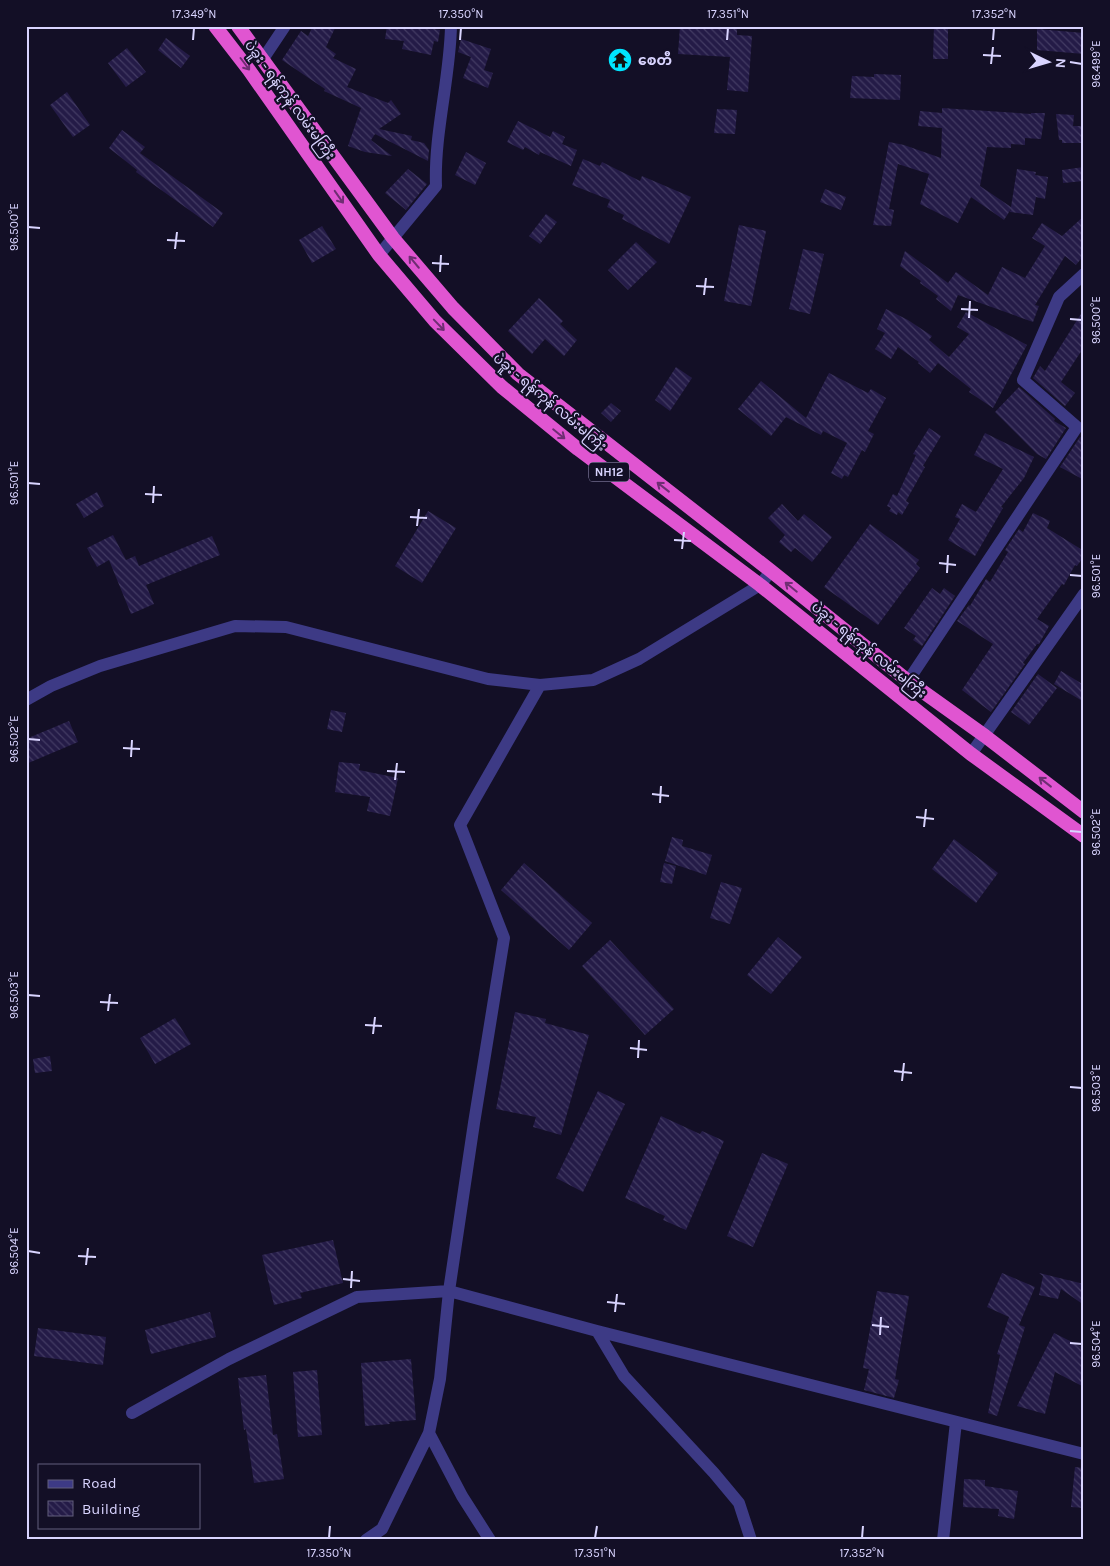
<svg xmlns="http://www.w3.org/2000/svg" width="1110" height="1566" viewBox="0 0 1110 1566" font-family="Karla,'Noto Sans Myanmar',sans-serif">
<defs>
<pattern id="building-back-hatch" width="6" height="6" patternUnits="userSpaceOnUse" patternTransform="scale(1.25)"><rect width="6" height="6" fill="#241b47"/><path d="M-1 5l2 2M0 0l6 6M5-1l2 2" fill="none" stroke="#433b63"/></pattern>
</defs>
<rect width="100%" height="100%" fill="#130f26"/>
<path fill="url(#building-back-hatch)" d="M313 26H336L326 47 336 54 333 58 356 69 347 87 388 103 391 100 401 114 379 129 412 136 411 140 424 143 429 150 428 161 375 134 371 140 392 156 365 152 348 146 361 108 324 91 325 89 282 60 301 31 308 36Z
M387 26H414L440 30 438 42 434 41 431 55 402 49 404 41 385 39Z
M680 26H737V35L752 36 748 92 727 90 730 57 678 54Z
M934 26H948V59H933Z
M1037 29 1084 33V54L1037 50Z
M166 38 190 56 181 68 158 50Z
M461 39 491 49 484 70 493 73 488 88 463 78 471 57 458 52Z
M127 48 146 72 126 87 108 63Z
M874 74 901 75 900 100 850 98 852 76 874 77Z
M67 92 90 125 73 137 50 105Z
M942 108 1031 114V113H1045L1041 139 1025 138V145L1011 144V148L987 147 980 186 1011 207 1017 169 1036 172 1035 175 1048 177 1045 199 1036 197 1033 215 1010 212 1011 209 1004 220 971 197 958 223 920 204 929 174 898 164 889 209 894 210 891 226 873 225 889 142 904 145 941 158 942 128 918 126 920 111 942 113Z
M717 109 737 110 735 134 714 133Z
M1056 114 1074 115 1073 126H1084V143H1062V140H1059Z
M518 121 550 137 553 131 565 137 562 144 577 150 571 166 540 152 539 155 525 147 523 150 507 142Z
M122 130 145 147 140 153 223 213 213 227 136 172 137 170 109 148Z
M466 152 486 163 475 185 455 175Z
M583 159 600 166 602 162 640 181 642 176 691 197 669 244 622 219 624 215 607 207 610 200 572 185Z
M1084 167V181L1063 183 1062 170Z
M408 169 427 184 406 210 385 193Z
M825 189 846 197 841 210 820 202Z
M546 214 557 222 540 244 529 236Z
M1084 216V255L1076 265 1065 256 1035 305 1039 306 1033 322 958 295 951 311 936 299 938 296 920 283 921 281 900 266 905 251 948 283 956 272 988 295 1002 267 1025 278 1045 246 1032 238 1042 223 1062 236Z
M739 225 766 231 751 306 724 301Z
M322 226 336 249 312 263 299 240Z
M636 242 657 262 628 290 608 270Z
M803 249 824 254 810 314 789 309Z
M539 298 563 321 560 324 577 340 564 356 545 339 532 354 508 331Z
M886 309 908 320 932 336 929 340 949 357 969 334 957 327 966 312 1027 345 993 408 969 392 971 389 938 363 930 373 918 363 919 362 898 347 891 359 875 349 885 333 877 329Z
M1084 309V347L1061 382 1075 393 1065 406 1033 378 1040 366 1045 371Z
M676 367 692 378 670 411 655 400Z
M829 373 868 393 871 389 886 398 868 431 874 434 865 452 862 450 848 477 844 475 842 479 831 473 847 443 823 431 821 435 786 417 771 436 738 409 761 381 806 418Z
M1019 387 1055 419 1054 421 1066 428 1046 459 1037 454 995 412Z
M611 403 621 411 611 422 601 413Z
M929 428 941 436 923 466 925 467 906 501 909 503 902 515 898 512 897 515 889 511 891 508 887 506 893 494 897 496 916 455 913 454Z
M985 433 1034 457 1024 478 1001 507 1003 508 975 556 948 540 960 519 955 517 962 504 976 512 1003 469 974 455Z
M1080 437 1084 439V480L1060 467Z
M97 492 104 506 84 518 76 504Z
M782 504 798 521 804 514 832 537 812 562 795 548 791 552 779 542 785 535 768 518Z
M428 511 456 528 422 583 395 566Z
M1033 513 1050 521 1047 528 1084 551V556L1077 566 1075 565 1064 585 1062 584 1037 619 1049 626 1039 644H1037L1023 663 1025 664 991 712 962 690 993 644 957 621 969 605 970 606 986 579 990 582 1008 552 1005 550 1019 529 1023 532Z
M870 524 919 560 916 564 920 568 878 625 824 587Z
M113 535 126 560 135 556 139 566 212 536 220 555 146 585 154 604 131 614 109 560 97 567 87 548Z
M932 588 940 594 944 588 955 596 922 646 913 640 916 636 904 628Z
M1061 671 1084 685V702L1054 684Z
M1038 674 1057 688 1029 725 1011 712Z
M331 710 346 713 342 732 327 729Z
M69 721 78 742 26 764V739Z
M339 762 360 764 359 770 398 778 390 816 367 811 370 797 335 792Z
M672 837 683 840 682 846 712 855 706 875 665 861Z
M954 839 998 873 976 903 932 869Z
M524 863 592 923 569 950 501 890Z
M664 863 676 866 672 884 660 882Z
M721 882 742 888 730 924 710 918Z
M778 937 802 957 771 994 747 975Z
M610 940 674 1009 645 1035 582 966Z
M515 1012 546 1019 545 1023 589 1035 561 1135 533 1127 536 1117 496 1109Z
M175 1018 191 1044 155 1064 140 1038Z
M50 1056 52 1071 35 1073 33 1059Z
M598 1091 625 1104 583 1192 556 1178Z
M661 1116 700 1134 702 1131 724 1141 686 1230 663 1220 665 1216 625 1198Z
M762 1153 788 1164 753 1247 727 1236Z
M333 1240 343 1283 300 1293 302 1298 274 1305 262 1255Z
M1002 1273 1035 1287 1019 1325 1025 1327 997 1416 988 1413 1000 1355 997 1354 1009 1317 987 1307Z
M1039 1273 1084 1284V1305L1061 1289 1058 1299 1039 1295 1043 1276Z
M877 1291 909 1296 895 1379 899 1380 894 1398 864 1390 869 1369 863 1368Z
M210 1312 216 1337 151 1354 145 1330Z
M38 1328 106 1337 103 1365 34 1356Z
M1054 1333 1084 1348V1387L1055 1372 1045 1414 1017 1406Z
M411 1359 416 1420 389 1422 390 1424 365 1426 361 1363Z
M317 1370 322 1435 298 1437 293 1372Z
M266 1375 273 1435 277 1434 284 1479 254 1483 246 1429 244 1430 238 1378Z
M1075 1467 1084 1468V1508L1071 1507Z
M964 1479 985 1480V1486L1018 1491 1014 1519 998 1516 999 1509 963 1507Z"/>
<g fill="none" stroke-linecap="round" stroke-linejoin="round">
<path stroke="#3d3a85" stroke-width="12" d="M263 59 285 26
M379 255 436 186C434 133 450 79 451 26
M908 681 1077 427 1023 380 1059 297 1084 274
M26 700 51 686 100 666 235 626 286 627 488 679 540 685 593 680 639 659 760 585 771 571
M971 754 1084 594
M597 1331 624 1376 714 1473 739 1503 751 1540
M132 1413 229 1359 357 1297 449 1291 597 1331 1084 1454
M429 1433 462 1496 490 1540
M366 1540 382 1529 429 1433 440 1379 449 1291 474 1123 504 938 460 825 540 685
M943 1540 956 1422"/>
<path stroke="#e055d1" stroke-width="14" d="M215 26 249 70 379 255 435 321 502 387 578 449 760 585 971 754 1084 836
M238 26 393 238 453 308 518 374 771 571 908 681 985 736 1084 812"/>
</g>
<defs><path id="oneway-shaft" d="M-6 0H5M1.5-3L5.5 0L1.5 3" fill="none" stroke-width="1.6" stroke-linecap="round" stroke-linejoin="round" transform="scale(1.25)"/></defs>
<g stroke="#6f2e73">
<use href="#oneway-shaft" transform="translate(245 64) rotate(53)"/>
<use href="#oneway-shaft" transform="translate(339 197) rotate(55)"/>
<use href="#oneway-shaft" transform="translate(414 262) rotate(-130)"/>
<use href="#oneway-shaft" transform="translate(439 325) rotate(46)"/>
<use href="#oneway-shaft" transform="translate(559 434) rotate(39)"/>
<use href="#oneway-shaft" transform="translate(663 487) rotate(-142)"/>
<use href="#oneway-shaft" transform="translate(791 587) rotate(-141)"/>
<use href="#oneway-shaft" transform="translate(1045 782) rotate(-142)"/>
</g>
<path fill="none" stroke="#d9d4ff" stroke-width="2" d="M193 40 194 28M460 40 461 28M727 40 728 28M993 40 994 28M983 55 1001 56M1070 62 1082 64M991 64 993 47M28 227 40 228M167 240 185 241M175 249 177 232M432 263 449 264M440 272 441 255M696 286 714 287M704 295 706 278M961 309 978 310M969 318 970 301M1070 319 1082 320M28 483 40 484M145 494 162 495M153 503 154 486M410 517 427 518M417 526 419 509M674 540 691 541M682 549 684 532M939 563 956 565M947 573 948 555M1070 575 1082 576M28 739 40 740M123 748 140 749M131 757 132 740M387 771 405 772M395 780 397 763M652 794 669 796M660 803 661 786M916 817 934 819M924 827 926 809M1070 831 1082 832M28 995 40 996M100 1002 118 1003M108 1011 110 994M365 1025 382 1026M373 1034 375 1017M630 1048 647 1050M638 1058 639 1040M894 1071 912 1073M902 1081 904 1063M1070 1087 1082 1088M28 1251 40 1253M78 1256 96 1257M86 1265 88 1248M343 1279 360 1281M351 1288 352 1271M607 1302 625 1304M615 1312 617 1294M872 1325 889 1327M880 1335 881 1317M1070 1343 1082 1344M329 1538 330 1526M595 1538 597 1526M862 1538 863 1526"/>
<defs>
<g id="temple-disc" transform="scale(1.25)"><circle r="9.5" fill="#00e5ff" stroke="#130f26"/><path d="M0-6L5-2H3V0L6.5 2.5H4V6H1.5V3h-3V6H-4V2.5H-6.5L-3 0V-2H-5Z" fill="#111"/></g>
</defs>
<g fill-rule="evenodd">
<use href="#temple-disc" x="620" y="60"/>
</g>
<g text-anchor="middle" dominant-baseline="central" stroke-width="4.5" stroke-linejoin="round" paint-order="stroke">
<rect fill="#130f26" stroke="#9e99be" stroke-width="1" x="589" y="462.5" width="40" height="19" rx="4"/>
<g font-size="12" font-weight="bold" fill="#d9d4ff">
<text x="609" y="472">NH12</text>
</g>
<g font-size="14" font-weight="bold" fill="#d9d4ff" stroke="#130f26" text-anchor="start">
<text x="638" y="60">စေတီ</text>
</g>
<g font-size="14" fill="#d9d4ff" stroke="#130f26">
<text transform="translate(290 100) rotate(54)">ပဲခူး - ရန်ကုန် လမ်းမကြီး</text>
<text transform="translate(550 402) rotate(40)">ပဲခူး - ရန်ကုန် လမ်းမကြီး</text>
<text transform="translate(869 650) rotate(39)">ပဲခူး - ရန်ကုန် လမ်းမကြီး</text>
</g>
</g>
<rect width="1110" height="1566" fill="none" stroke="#130f26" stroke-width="55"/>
<rect x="38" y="1464" width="162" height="65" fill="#130f26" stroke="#625e7d"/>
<rect x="48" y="1480" width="25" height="8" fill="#3d3a85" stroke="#625e7d"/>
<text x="82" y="1488" font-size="15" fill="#d9d4ff">Road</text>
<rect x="48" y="1501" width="25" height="15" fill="url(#building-back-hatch)" stroke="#625e7d"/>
<text x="82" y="1514" font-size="15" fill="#d9d4ff">Building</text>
<g transform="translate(1048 62) rotate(95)" stroke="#130f26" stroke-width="4" paint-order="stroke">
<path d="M0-4L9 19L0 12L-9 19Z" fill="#d9d4ff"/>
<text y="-8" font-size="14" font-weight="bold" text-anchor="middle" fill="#d9d4ff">N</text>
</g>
<rect x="28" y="28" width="1054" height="1510" fill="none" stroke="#d9d4ff" stroke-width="2"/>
<g font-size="12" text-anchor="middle" fill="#d9d4ff">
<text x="194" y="18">17.349°N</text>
<text x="461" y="18">17.350°N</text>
<text x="728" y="18">17.351°N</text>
<text x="994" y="18">17.352°N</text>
<text transform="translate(1096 64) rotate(-90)" y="4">96.499°E</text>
<text transform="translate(14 227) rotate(-90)" y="4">96.500°E</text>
<text transform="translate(1096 320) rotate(-90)" y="4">96.500°E</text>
<text transform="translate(14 483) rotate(-90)" y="4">96.501°E</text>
<text transform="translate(1096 576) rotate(-90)" y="4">96.501°E</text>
<text transform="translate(14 739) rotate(-90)" y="4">96.502°E</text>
<text transform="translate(1096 832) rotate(-90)" y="4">96.502°E</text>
<text transform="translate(14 995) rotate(-90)" y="4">96.503°E</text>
<text transform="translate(1096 1088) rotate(-90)" y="4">96.503°E</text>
<text transform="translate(14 1251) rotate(-90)" y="4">96.504°E</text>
<text transform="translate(1096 1344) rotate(-90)" y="4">96.504°E</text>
<text x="329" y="1557">17.350°N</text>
<text x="595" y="1557">17.351°N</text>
<text x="862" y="1557">17.352°N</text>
</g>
</svg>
